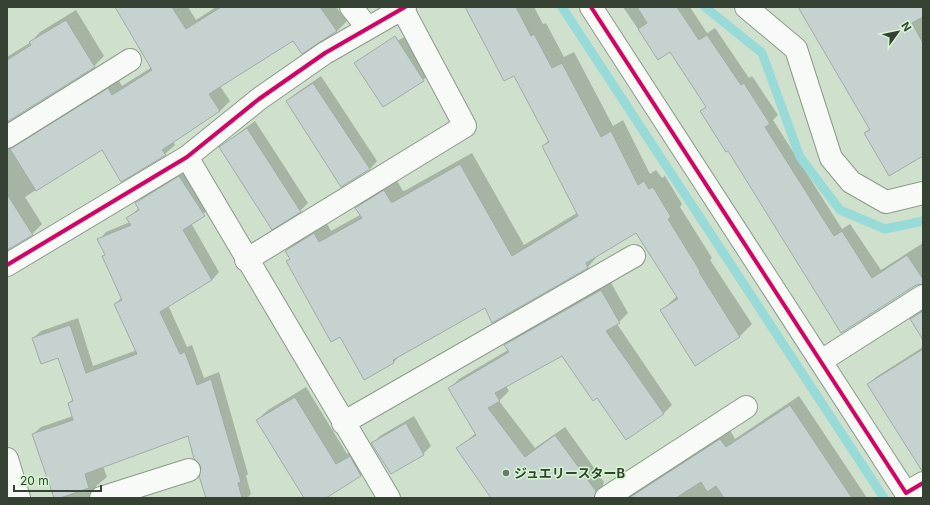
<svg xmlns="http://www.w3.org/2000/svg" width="930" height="505" viewBox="0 0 930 505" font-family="Inter,'Noto Sans JP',sans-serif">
<rect width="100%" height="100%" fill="#cfe1cc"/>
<path fill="#0003" d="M116 7H188L196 20 216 7H336L347 21 337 31 302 53 293 40 220 86 230 101 220 111 173 141 175 145 165 154 102 148 25 197 42 224 32 234 7 250V134L118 79 122 86 152 67Z
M473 7H534L543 24 546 23 564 57 574 52 613 126 623 120 650 174 656 170 662 178 665 176 682 204 680 207 712 258 710 260 752 324 740 336 696 364 662 310 677 296 636 232 599 254 588 267 485 307 402 353 394 362 364 378 340 335 287 262 291 258 286 251 298 239 326 222 331 231 360 215 356 208 368 196 396 179 403 191 406 190 472 153 524 245 577 213 543 146 549 140 515 74Z
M623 7H690L707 33 715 28 749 78 752 76 778 115 773 120 842 229 850 224 881 270 923 243V283L916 285 841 332 728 150 701 112 706 106 670 50 658 58Z
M799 7H923V155L865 133 870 128Z
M76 10 104 56 94 66 7 121V57L31 42 40 32Z
M416 31 438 65 423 80 374 53Z
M321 76 377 161 370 169 287 101 295 94Z
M255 121 308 203 300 211 220 147Z
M187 169 212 207 191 223 219 272 212 280 168 305 187 347 192 345 204 378 219 372 248 474 246 476 251 494 247 498H207L202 466 188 434 103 466 107 477 96 486 97 494 99 498H55L33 434 41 427 73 416 69 403 73 399 59 357 33 338 41 331 78 318 93 366 137 350 115 304 122 297 103 256 106 254 99 240 106 232 130 222 128 218 139 208 136 203 143 196Z
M610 281 628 313 617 324 672 405 663 414 597 397 562 354 506 386 509 391 499 401 535 448 565 427 604 482 602 488 607 498H493L458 448 476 433 450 388 459 379 508 350 506 345 515 336Z
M923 309V338L911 319Z
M923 347V444L868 385 876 377Z
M306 387 347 454 361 446 372 464 361 475 324 498H305L257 420 268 410Z
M799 396 867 498H626L730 430 735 439Z
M414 416 431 446 423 454 391 473 372 444 380 436Z"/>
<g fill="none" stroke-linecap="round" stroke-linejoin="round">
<path stroke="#97dad8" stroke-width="9" d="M562 7 884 498
M705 7 762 53 800 157 840 210 885 229 923 221"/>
</g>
<path fill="#c6d2cf" stroke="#a0aca9" d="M115 7H172L186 29 221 7H320L337 31 302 54 293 41 209 94 220 111 162 150 166 155 121 182 102 150 36 191 10 149 108 88 112 95 152 70Z
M465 7H516L531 36 534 34 552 68 562 63 601 137 611 131 638 185 644 181 649 189 653 187 671 217 668 219 700 271 699 272 740 337 695 366 660 310 678 299 636 233 586 263 588 268 492 323 485 308 393 360 394 363 364 380 340 337 331 342 286 261 290 259 285 251 314 233 319 242 362 218 355 208 384 190 391 202H393L460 164 512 256 578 216 542 146 549 142 514 76 504 81Z
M637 7H677L699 40 707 35 741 85 744 83 770 124 765 127 834 236 842 231 872 278 907 255 923 279V284L916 285 841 333 728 151 726 152 700 111 706 107 670 52 658 60 638 29 647 23Z
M798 7H923V17L912 23 923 43V156L889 176 864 133 870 130Z
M66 20 95 67 7 122V60L31 45 29 42Z
M395 36 424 81 383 107 354 63Z
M313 83 370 169 341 187 286 101Z
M247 128 301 212 272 230 219 147Z
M179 176 205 216 183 230 212 280 160 312 180 354 185 352 197 385 211 379 241 482 238 483 242 498H206L199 476 201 467 194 459 188 436 85 474 89 488 60 498H54L32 434 73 420 68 403 73 401 58 358 41 364 32 338 70 325 86 373 137 354 114 304 122 300 102 256 105 255 97 239 131 225 126 218 139 210 135 203Z
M7 194 33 235 7 250Z
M601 290 620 323 606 331 664 414 626 440 597 398 593 401 562 356 495 393 500 401 488 408 525 457 555 435 596 491 594 498H491L456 448 476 435 448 388 509 352 504 345Z
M923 311V340L910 319Z
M923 349V471H922L867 384Z
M295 397 336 464 350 456 361 476 326 498H304L256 420Z
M790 405 852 498H724L716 486 707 492 701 482 676 498H629L720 439 726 447Z
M406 423 424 455 391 474 371 443Z"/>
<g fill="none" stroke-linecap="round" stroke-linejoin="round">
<g stroke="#8c9a8a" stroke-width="24">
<path id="minor" d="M351 7 368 28
M591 7 906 493 923 483
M746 7 796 49 831 158 851 182 886 202 923 193
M7 137 130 60
M187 157 389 498
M246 260 465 126 402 8
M7 265 187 157 259 99 325 53 405 7
M821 361 923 296
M343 423 634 256
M7 459 19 498
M101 498 189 470
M606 498 746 407"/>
</g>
<use href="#minor" stroke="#f8faf7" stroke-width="22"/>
<g stroke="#d6f6d1" stroke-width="6">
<path id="cycleway" d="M591 7 906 493 923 483
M7 265 187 157 259 99 325 53 405 7"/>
</g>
<use href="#cycleway" stroke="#d6006c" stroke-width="4"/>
</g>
<circle fill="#6b7968" stroke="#d6f6d1" stroke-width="1.5" cx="506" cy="473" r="4"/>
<g text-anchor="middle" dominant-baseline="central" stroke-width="3" stroke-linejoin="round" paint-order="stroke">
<g font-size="13" font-weight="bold" fill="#354132" stroke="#d6f6d1" text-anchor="start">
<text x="514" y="473">ジュエリースターB</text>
</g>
</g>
<rect width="930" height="505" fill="none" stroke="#354132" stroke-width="16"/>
<g transform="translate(898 32) rotate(57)" stroke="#d6f6d1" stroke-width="3" paint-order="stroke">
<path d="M0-3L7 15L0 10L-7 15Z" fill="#354132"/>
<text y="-6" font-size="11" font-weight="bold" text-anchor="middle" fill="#354132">N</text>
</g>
<path d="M14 485v6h87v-6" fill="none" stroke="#354132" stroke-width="2"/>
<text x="20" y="485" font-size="12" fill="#354132" stroke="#d6f6d1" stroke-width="3" paint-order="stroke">20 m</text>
</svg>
